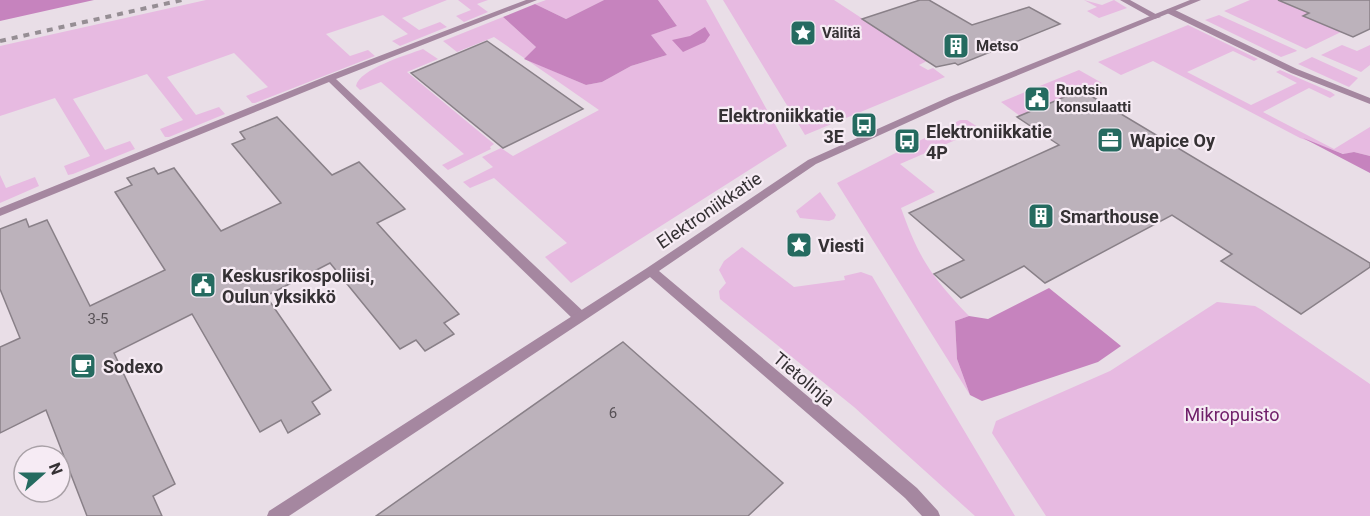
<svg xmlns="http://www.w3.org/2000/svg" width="1370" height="516" viewBox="0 0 1370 516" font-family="Roboto,sans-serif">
<rect width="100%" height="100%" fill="#e9dee7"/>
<path fill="#e7bae1" d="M206 0H447L402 18 419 30 440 22 447 27 400 46 392 41 408 34 383 15 326 34 350 56 368 50 375 56 255 103H252L246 96 268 87 234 53 167 77 196 115 219 107 225 114 169 137H165L160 129 183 120 147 74 73 99 105 150 130 141 135 149 73 174 68 175 64 166 90 156 55 98 0 116V46Z
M458 0H488L477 4 488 12 464 22 456 16 471 10Z
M546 0H604L566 19 535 4Z
M658 0H706L787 146 571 283 545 257 567 243 494 178 470 188 463 182 493 167 482 157 501 148 513 156 599 110 494 37 457 52 443 41 503 17 536 47 525 59 586 85 602 82 631 66 667 55 650 35 677 26Z
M723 0H834L927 61 919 65 928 70 933 68 945 77 805 135Z
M1084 0 1102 5 1114 0 1127 8 1099 18 1087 11 1097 7Z
M1250 0H1294L1287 4 1309 13 1304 16 1341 32 1306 49 1224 11Z
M1219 15 1296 50 1297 51 1281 57 1205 20Z
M1188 25 1258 59 1254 61 1233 51 1187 72 1251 105 1297 83 1276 72 1280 70 1331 92 1335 95 1330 98 1309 88 1263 112 1334 149 1370 127V156L1354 152 1344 154 1300 138 1153 61 1121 75 1098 62Z
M1342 45 1357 51 1370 45V65L1361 72 1321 55Z
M423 49 438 59 407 72 494 144 490 147 491 149 448 170 442 165 464 154 381 82 360 90 356 86C359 69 407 55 423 49Z
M1312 57 1358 78 1349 87 1298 64Z
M1079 70 1102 83 1020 116 1001 102Z
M960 120H967L981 129 900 164 935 192 901 208C919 259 932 277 969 316L955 321 957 359 970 395 837 183Z
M0 175 6 188 35 177 39 186 0 203Z
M820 192 836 215 834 219 829 221 800 218 796 211Z
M742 247 794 287 845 280 844 276 861 272 872 276 1015 516H975L854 407 720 299 719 291 726 283 719 270 724 261Z
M1217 302 1255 306 1262 310 1370 384V516H1046L992 433 996 421 1110 371Z"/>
<path fill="#c683be" d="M0 0H94L0 21Z
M604 0H658L677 26 651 35 667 55 631 66 602 82 586 85 524 59 536 47 503 17 535 4 566 19Z
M705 27 710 35 705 42 683 52 672 40 690 36Z
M1303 138 1343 154 1354 152 1370 156V173Z
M1049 288 1121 346 1098 362 982 401 970 395 957 359 955 321 969 316 988 319Z"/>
<path fill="#bcb2bb" stroke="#898088" stroke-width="1.5" d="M920 0H929L972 25 1029 7 1060 24 958 65 955 63 936 67 862 19Z
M1278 0H1370V29L1353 37 1303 16 1309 13Z
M487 41 583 109 503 148 411 73Z
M1081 90 1370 263V267L1301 314 1221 261 1232 254 1172 215 1045 283 1024 266 961 298 934 274 964 260 909 213 1059 145 1017 117Z
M277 117 332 175 359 162 405 209 377 223 459 314 444 323 454 334 425 351 416 340 400 349 330 263 266 296 331 390 312 402 320 414 288 433 281 420 260 432 192 314 114 353 175 484 153 496 162 516H87L46 410 0 433V347L20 338 0 289V229L26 219 29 227 47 220 90 306 165 270 115 192 132 185 127 178 154 168 158 174 174 168 221 231 281 203 232 144 245 139 240 132Z
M623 342 783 483 748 516H376Z"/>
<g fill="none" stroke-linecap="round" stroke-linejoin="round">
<path fill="#a587a0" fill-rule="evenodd" d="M526 0H537L336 79 584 312 585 316 584 320H574L329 82 0 216V208L327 76Z
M1120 0H1130L1161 17 1154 19Z
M1167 9H1173L1297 69 1370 98V104L1291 73 1167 13Z"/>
<path fill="#a587a0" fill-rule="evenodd" d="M1190 0H1201L955 101 816 164 659 271 917 488 938 511 940 516H922L905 498 650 277 289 516H267L269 511 647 268 808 160 949 97Z"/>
<path stroke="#968e94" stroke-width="4" stroke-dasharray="6 6" stroke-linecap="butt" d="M0 41 182 0"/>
</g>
<defs>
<g id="sight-square" transform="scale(1.35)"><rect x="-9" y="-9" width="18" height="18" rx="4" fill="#256b60" stroke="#f6ebf4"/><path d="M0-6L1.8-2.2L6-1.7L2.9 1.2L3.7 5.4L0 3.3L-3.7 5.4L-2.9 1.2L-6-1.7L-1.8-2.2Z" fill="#fff"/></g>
<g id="building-square" transform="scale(1.35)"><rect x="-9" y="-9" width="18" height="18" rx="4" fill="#256b60" stroke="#f6ebf4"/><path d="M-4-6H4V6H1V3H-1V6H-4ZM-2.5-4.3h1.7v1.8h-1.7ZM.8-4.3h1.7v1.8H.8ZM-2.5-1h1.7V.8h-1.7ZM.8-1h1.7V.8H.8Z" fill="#fff"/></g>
<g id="civic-square" transform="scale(1.35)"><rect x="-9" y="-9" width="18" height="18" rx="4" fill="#256b60" stroke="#f6ebf4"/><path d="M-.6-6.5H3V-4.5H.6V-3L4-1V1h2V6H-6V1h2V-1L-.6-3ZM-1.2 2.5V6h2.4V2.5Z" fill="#fff"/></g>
<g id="bus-square" transform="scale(1.35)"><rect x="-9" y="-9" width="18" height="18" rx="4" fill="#256b60" stroke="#f6ebf4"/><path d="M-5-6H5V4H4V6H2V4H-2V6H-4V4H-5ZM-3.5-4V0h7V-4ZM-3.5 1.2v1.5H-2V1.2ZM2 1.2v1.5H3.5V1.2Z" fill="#fff"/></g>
<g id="office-square" transform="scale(1.35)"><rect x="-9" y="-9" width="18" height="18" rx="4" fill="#256b60" stroke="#f6ebf4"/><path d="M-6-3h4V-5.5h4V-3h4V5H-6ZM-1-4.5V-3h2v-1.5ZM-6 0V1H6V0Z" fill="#fff"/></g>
<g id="cafe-square" transform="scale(1.35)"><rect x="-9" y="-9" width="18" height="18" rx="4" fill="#256b60" stroke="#f6ebf4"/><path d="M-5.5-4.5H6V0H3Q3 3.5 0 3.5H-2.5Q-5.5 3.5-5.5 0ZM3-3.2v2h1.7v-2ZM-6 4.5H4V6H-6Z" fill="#fff"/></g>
</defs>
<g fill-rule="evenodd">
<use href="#sight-square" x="803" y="33"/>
<use href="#building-square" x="956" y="46"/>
<use href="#civic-square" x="1037" y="99"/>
<use href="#bus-square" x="864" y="125"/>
<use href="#office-square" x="1110" y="140"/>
<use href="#bus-square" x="907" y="141"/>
<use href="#building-square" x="1041" y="216"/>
<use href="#sight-square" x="799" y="245"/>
<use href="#civic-square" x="203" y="285"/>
<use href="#cafe-square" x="83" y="366"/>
</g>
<g text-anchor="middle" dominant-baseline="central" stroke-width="4.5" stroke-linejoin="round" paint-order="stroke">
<g font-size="15" font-weight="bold" fill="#353134" stroke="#f6ebf4" text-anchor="start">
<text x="822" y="33">Välitä</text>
<text x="976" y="46">Metso</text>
<text x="1056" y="90">Ruotsin<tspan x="1056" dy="17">konsulaatti</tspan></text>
</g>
<g font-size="15" fill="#575156">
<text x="98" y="319">3-5</text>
<text x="613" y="413">6</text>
</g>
<g font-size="18" font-weight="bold" fill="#353134" stroke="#f6ebf4" text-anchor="start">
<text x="844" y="115" text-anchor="end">Elektroniikkatie<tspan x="844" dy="21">3E</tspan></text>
<text x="926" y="131">Elektroniikkatie<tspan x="926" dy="21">4P</tspan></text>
<text x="1130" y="140">Wapice Oy</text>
<text x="1060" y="216">Smarthouse</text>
<text x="818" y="245">Viesti</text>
<text x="222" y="275">Keskusrikospoliisi,<tspan x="222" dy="21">Oulun yksikkö</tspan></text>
<text x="103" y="366">Sodexo</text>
</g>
<g font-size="18" fill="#353134" stroke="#f6ebf4">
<text transform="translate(709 210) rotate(-34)">Elektroniikkatie</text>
<text transform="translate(804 379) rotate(40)">Tietolinja</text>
</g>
<g font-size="18" fill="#70206a" stroke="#f6ebf4">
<text x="1232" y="414">Mikropuisto</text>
</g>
</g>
<g transform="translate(42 474) rotate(69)"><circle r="28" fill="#f6ebf4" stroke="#a9a1a7" stroke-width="1.5"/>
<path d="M0-4.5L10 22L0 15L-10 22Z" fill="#256b60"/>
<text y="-9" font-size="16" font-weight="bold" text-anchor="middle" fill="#353134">N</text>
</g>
</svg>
